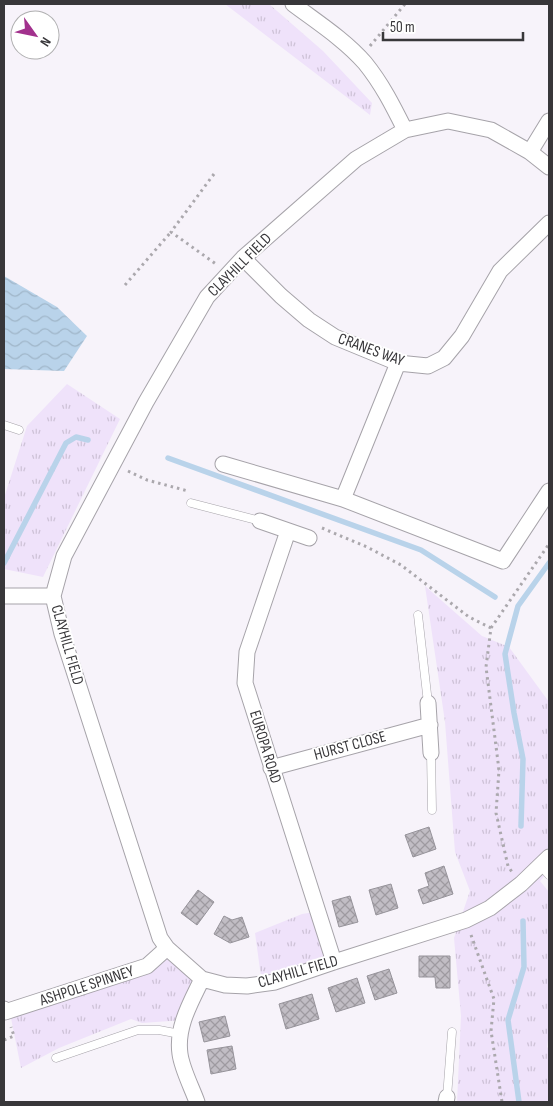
<svg xmlns="http://www.w3.org/2000/svg" width="553" height="1106" viewBox="0 0 553 1106" font-family="'Sofia Sans Condensed',sans-serif">
<defs>
<pattern id="grass-tufts" width="24" height="20" patternUnits="userSpaceOnUse" patternTransform="scale(1.25)"><rect width="24" height="20" fill="#efe2fa"/><path d="M3 7l-1-3M5 7V3M7 7l1-3M15 17l-1-3M17 17v-4M19 17l1-3" fill="none" stroke="#cec2d7"/></pattern>
<pattern id="water-waves" width="16" height="10" patternUnits="userSpaceOnUse" patternTransform="scale(1.25)"><rect width="16" height="10" fill="#b9d3ea"/><path d="M0 5q4-4 8 0t8 0" fill="none" stroke="#a0b6c9"/></pattern>
<pattern id="building-cross-hatch" width="8" height="8" patternUnits="userSpaceOnUse" patternTransform="scale(1.25)"><rect width="8" height="8" fill="#c1bdc4"/><path d="M0 0l8 8M0 8l8-8" fill="none" stroke="#9e9aa0"/></pattern>
</defs>
<rect width="100%" height="100%" fill="#f7f3fa"/>
<path fill="url(#grass-tufts)" d="M225 4H269L323 51 372 103 370 115Z
M67 384 120 419 43 577 4 569V498L27 426Z
M425 586 482 636 509 647 549 702V871L540 881 549 892V1034L547 1047 549 1049V1102H457L461 1016 454 938 470 891 455 852 445 722Z
M315 912 333 959 262 984 255 933 302 914Z
M167 948 202 979 184 1020 142 1023 131 1019 59 1048 21 1068 10 1013 147 967Z"/>
<path fill="url(#water-waves)" d="M4 276 57 307 87 336 64 371 4 369Z"/>
<g fill="none" stroke-linecap="round" stroke-linejoin="round">
<path stroke="#b9d3ea" stroke-width="5.5" d="M168 458 421 550 495 597
M4 563 66 443 76 437 88 440
M521 826 523 759 514 713 505 654 518 606 549 563
M519 1102 508 1020 524 967 523 921"/>
</g>
<path fill="url(#building-cross-hatch)" stroke="#96939a" d="M429 827 436 849 413 857 405 835Z
M444 866 453 894 423 904 418 890 429 886 425 873Z
M391 884 398 908 376 915 369 890Z
M198 890 214 902 197 925 181 913Z
M350 896 358 922 339 927 332 901Z
M224 916 232 920 242 917 249 937 230 943 214 934Z
M419 956H450V988H436L435 977H419Z
M389 969 397 993 375 1000 367 976Z
M357 978 365 1003 336 1012 328 988Z
M312 994 319 1019 286 1029 279 1004Z
M225 1016 230 1036 204 1042 199 1022Z
M232 1046 236 1069 211 1074 207 1050Z"/>
<g fill="none" stroke-linecap="round" stroke-linejoin="round">
<g stroke="#a6a3a9" stroke-width="9">
<path id="lane" d="M4 425 19 430
M191 503 260 521
M418 615 428 703
M431 753 432 810
M541 866 549 875
M56 1058 138 1030H159L180 1034
M447 1097 452 1032"/>
</g>
<g stroke="#a6a3a9" stroke-width="17">
<path id="street" d="M293 4C317 22 345 40 365 63 382 84 393 106 405 130
M530 152 549 121
M549 167 530 152 491 130 448 121 405 130 356 159 243 258 207 297 146 402 64 556 53 596 62 634 160 938 167 948 202 979 225 985 247 986 275 982 334 962 466 920 490 908 521 884 549 857
M243 258 281 296 309 320 335 337 398 363 428 366 444 358 462 336 500 271 549 223
M223 464 343 499 503 561 549 491
M343 499 398 363
M260 521 309 538
M288 531 247 652 245 683 334 962
M4 596H53
M428 703 431 753
M271 768 430 725
M4 1009 5 1012 147 966 167 948
M197 1102C192 1088 182 1069 180 1054 176 1027 191 1002 202 979
M446 1102 447 1097"/>
</g>
<path stroke="#aba8ad" stroke-width="3" stroke-dasharray="2.5 4" stroke-linecap="butt" d="M370 46 405 4
M214 174 171 232 216 264
M125 285 171 232
M128 471 147 480 188 491
M322 528 367 547 401 565 469 617 491 628 486 667 499 770 496 813 508 866 512 872
M491 628 549 544
M471 935 494 999 491 1031 502 1102
M4 1040 14 1036 11 1027"/>
<use href="#lane" stroke="#fff" stroke-width="8"/>
<use href="#street" stroke="#fff" stroke-width="15"/>
</g>
<g text-anchor="middle" dominant-baseline="central" stroke-width="4" stroke-linejoin="round" paint-order="stroke">
<g font-size="16" fill="#38373a" stroke="#fff">
<text transform="translate(240 265) rotate(-45)">CLAYHILL FIELD</text>
<text transform="translate(371 350) rotate(20)">CRANES WAY</text>
<text transform="translate(67 645) rotate(74)">CLAYHILL FIELD</text>
<text transform="translate(350 746) rotate(-15)">HURST CLOSE</text>
<text transform="translate(265 747) rotate(73)">EUROPA ROAD</text>
<text transform="translate(298 972) rotate(-16)">CLAYHILL FIELD</text>
<text transform="translate(87 986) rotate(-18)">ASHPOLE SPINNEY</text>
</g>
</g>
<rect width="553" height="1106" fill="none" stroke="#38373a" stroke-width="10"/>
<g transform="translate(35 35) rotate(123)"><circle r="24" fill="#ffffff" stroke="#afafb0"/>
<path d="M0-4L9 19L0 12L-9 19Z" fill="#a2318d"/>
<text y="-8" font-size="14" font-weight="bold" text-anchor="middle" fill="#38373a">N</text>
</g>
<path d="M383 32v8h140v-8" fill="none" stroke="#38373a" stroke-width="2.5"/>
<text x="390" y="32" font-size="15" fill="#38373a" stroke="#ffffff" stroke-width="4" paint-order="stroke">50 m</text>
</svg>
